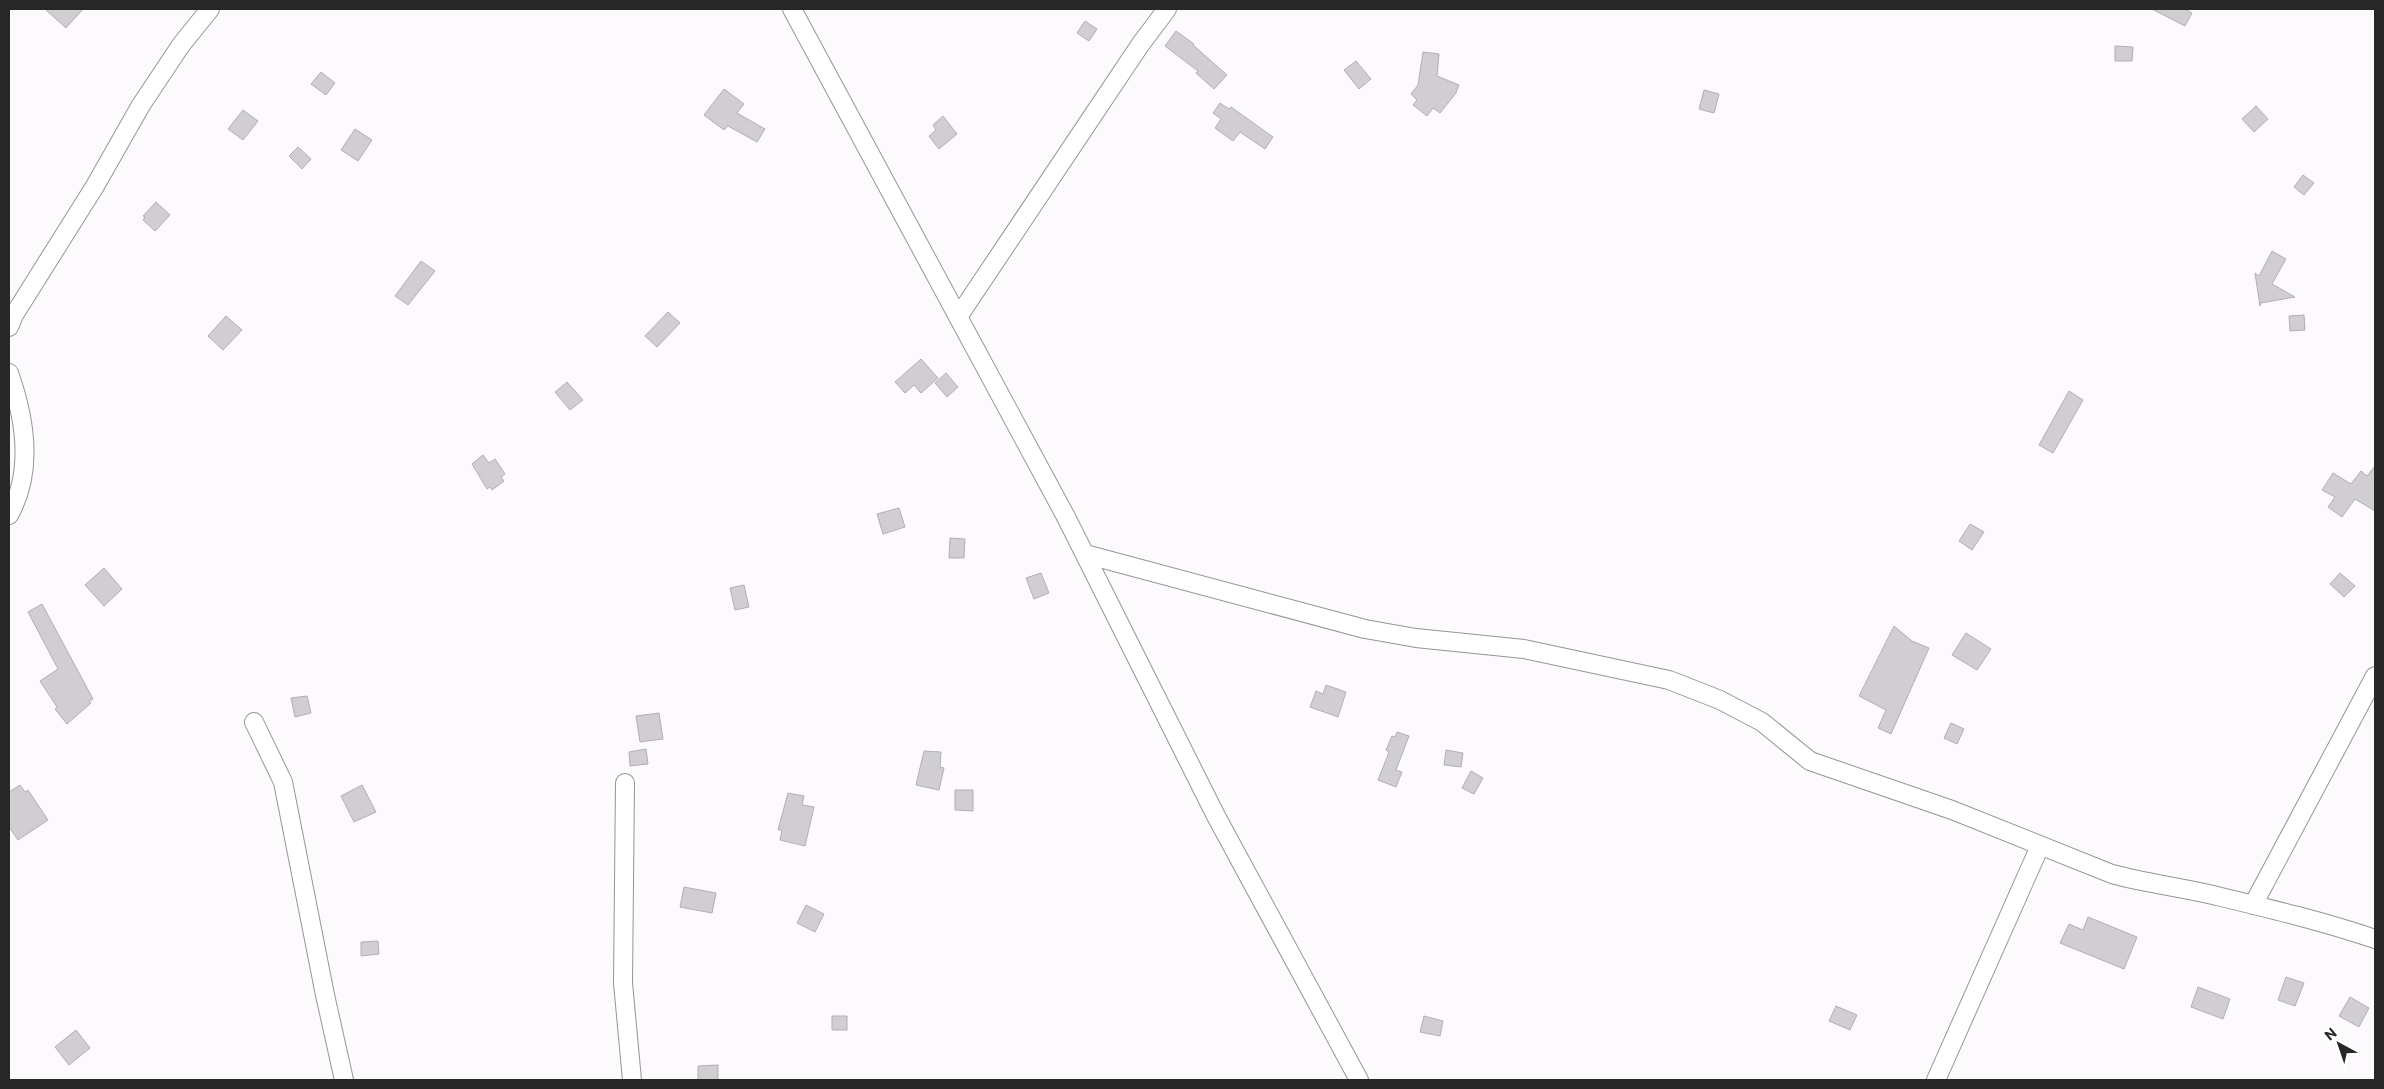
<svg xmlns="http://www.w3.org/2000/svg" width="2384" height="1089" viewBox="0 0 2384 1089" font-family="Commissioner,sans-serif">
<rect width="100%" height="100%" fill="#fdfafe"/>
<path fill="#d1ced2" stroke="#b1afb3" d="M45 9H83L66 28Z
M2152 9H2185L2192 13 2185 26Z
M1085 21 1097 29 1089 41 1077 33Z
M1176 31 1194 44 1193 45 1227 75 1214 89 1196 73 1198 71 1165 46Z
M2115 46 2133 47 2132 61H2115Z
M1423 52 1439 54 1437 76 1459 85 1456 93 1440 113 1433 108 1427 116 1413 105 1417 100 1411 94 1418 85Z
M1356 61 1371 79 1359 89 1344 70Z
M321 72 335 83 326 95 311 84Z
M724 89 744 104 737 113 765 129 757 142 728 126 724 130 704 115Z
M1704 90 1719 94 1714 113 1699 109Z
M1220 103 1229 109 1231 107 1273 137 1265 149 1240 132 1233 141 1215 128 1221 119 1213 113Z
M2256 106 2268 119 2254 132 2242 119Z
M243 110 258 121 243 140 228 129Z
M943 116 957 134 939 149 929 136 936 130 933 125Z
M355 129 372 140 358 161 341 150Z
M298 147 311 159 302 169 289 156Z
M2303 175 2314 183 2304 195 2294 187Z
M156 202 170 215 155 231 143 220 145 217 143 216Z
M2272 251 2286 259 2272 284 2295 297 2261 303 2260 306 2255 273 2259 276Z
M421 261 435 271 408 305 395 296Z
M668 312 680 323 657 347 645 336Z
M2304 315 2305 330 2290 331 2289 316Z
M226 316 242 330 223 350 208 336Z
M921 359 938 378 921 393 914 385 905 393 895 382Z
M946 373 958 387 947 397 935 383Z
M567 382 583 400 570 410 555 392Z
M2069 391 2083 400 2053 453 2039 445Z
M483 455 489 463 495 459 505 474 501 477 504 481 492 490 490 487 487 489 472 464Z
M2375 466V511L2355 499 2342 517 2328 507 2335 497 2322 490 2333 473 2351 484 2361 471 2367 476Z
M899 508 905 527 883 534 877 514Z
M1970 524 1984 532 1972 550 1959 541Z
M950 538 965 539 964 558H949Z
M104 568 122 589 104 606 85 585Z
M1041 573 1049 593 1034 599 1026 578Z
M2340 573 2355 586 2344 597 2330 584Z
M744 585 749 607 735 610 730 588Z
M42 604 93 699 89 701 91 703 67 724 55 709 57 707 40 681 58 669 28 612Z
M1894 626 1912 641 1929 648 1891 734 1878 728 1886 710 1859 696Z
M1966 633 1991 649 1977 670 1952 655Z
M1326 685 1346 692 1338 717 1310 707 1316 691 1323 694Z
M307 696 311 713 295 717 291 698Z
M659 713 663 739 640 742 636 716Z
M1951 723 1964 729 1957 744 1944 738Z
M1397 732 1409 736 1396 770 1402 772 1396 787 1378 780 1389 752 1386 750 1392 736 1395 737Z
M646 749 648 764 630 766 629 752Z
M1446 750 1463 753 1461 767 1444 765Z
M924 751 941 752 940 767 944 768 939 790 916 785Z
M1471 771 1483 778 1474 794 1462 788Z
M20 785 25 792 28 790 48 820 18 840 9 827V792Z
M362 785 376 812 354 822 341 796Z
M955 790H973V811L955 810Z
M788 793 804 796 802 805 814 807 805 846 780 840 782 830H778Z
M684 887 716 893 712 913 680 907Z
M806 905 824 914 815 932 797 923Z
M2088 917 2137 937 2124 969 2060 943 2069 924 2083 930Z
M378 941 379 954 361 956V942Z
M2286 977 2304 983 2295 1006 2278 1000Z
M2198 987 2230 999 2223 1019 2191 1007Z
M2350 997 2369 1008 2359 1027 2339 1016Z
M1836 1006 1857 1015 1850 1030 1829 1021Z
M832 1016H847V1030H832Z
M1424 1016 1443 1021 1440 1036 1420 1032Z
M76 1030 90 1048 69 1065 55 1047Z
M718 1065V1080H698V1066Z"/>
<g fill="none" stroke-linecap="round" stroke-linejoin="round">
<g stroke="#979498" stroke-width="20">
<path id="street" d="M792 9 1066 517 1216 816 1359 1080
M958 317 1140 45 1167 9
M9 327 14 315 95 186 141 105 181 45 210 9
M9 373C25 418 34 471 9 515
M1085 554 1365 629 1416 638 1524 649 1669 680 1720 700 1762 722 1810 761 1952 810 2112 874C2145 883 2179 887 2213 895 2267 908 2322 921 2375 939
M254 722 283 782 325 995 344 1080
M625 783 623 983 632 1080
M2253 905 2375 676
M1936 1080 2040 846"/>
</g>
<use href="#street" stroke="#fff" stroke-width="18"/>
</g>
<rect width="2384" height="1089" fill="none" stroke="#282728" stroke-width="20"/>
<g transform="translate(2339 1044) rotate(320)" stroke="#ffffff" stroke-width="4" paint-order="stroke">
<path d="M0-4L9 19L0 12L-9 19Z" fill="#282728"/>
<text y="-8" font-size="14" font-weight="bold" text-anchor="middle" fill="#282728">N</text>
</g>
</svg>
